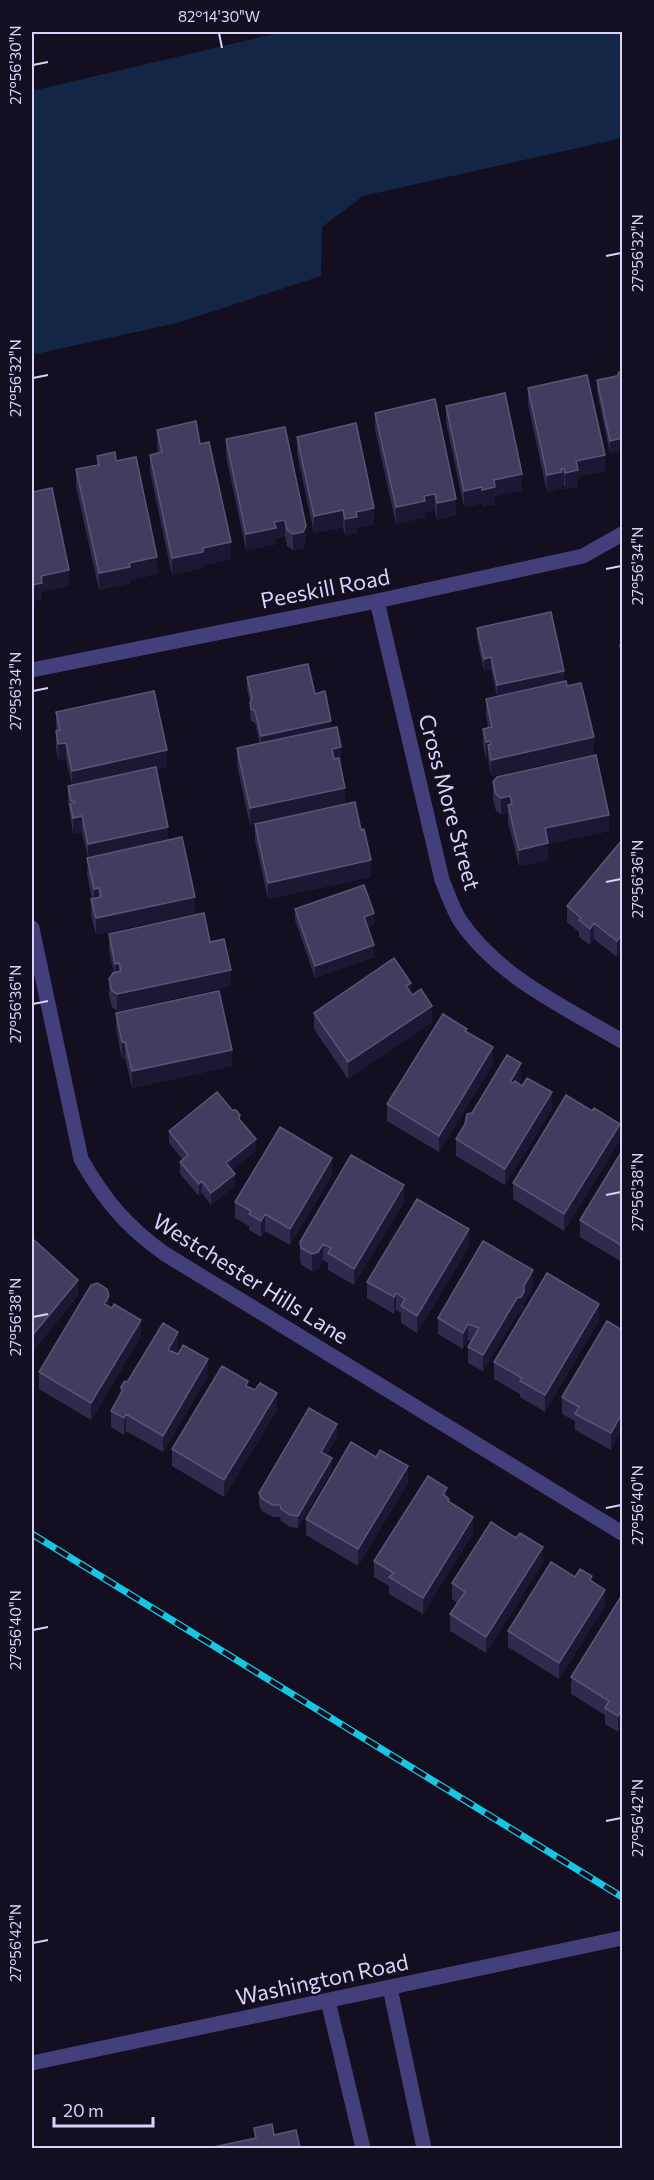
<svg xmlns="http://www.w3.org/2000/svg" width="654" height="2180" viewBox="0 0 654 2180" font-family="Commissioner,sans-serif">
<rect width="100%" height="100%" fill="#130f20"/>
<path fill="#142645" d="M282 32H622V138L363 196 322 227 321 276 177 323 36 354 32 353V91Z"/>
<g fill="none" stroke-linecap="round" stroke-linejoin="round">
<path stroke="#433f7a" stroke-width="15" d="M390 1988 424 2148
M328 2001 363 2148"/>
<path stroke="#433f7a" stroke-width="15" d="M377 601 442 880C448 894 453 910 461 922 500 978 566 1008 622 1041
M32 670 377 601 583 556 622 534
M32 928 81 1159C104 1200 127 1227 165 1254L622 1533
M32 2063 622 1938"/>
<g stroke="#17c6e2" stroke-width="7">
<path id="rail" d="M32 1534 622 1897"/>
</g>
<use href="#rail" stroke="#130f20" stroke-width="4.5" stroke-dasharray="14" stroke-linecap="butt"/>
</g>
<path fill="#322a4c" d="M617 376 610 453 597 392V380Z
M528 388 605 471 578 477V487L565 489 564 485 562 486V488L547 492 528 404Z
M446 406 522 490 495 496V504L482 506V503L464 507 446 422Z
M375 413 456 515 437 520 435 510 425 512V517L396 524 375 429Z
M157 430 200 444 231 559 203 565V568L172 575 150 471V455L158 453 157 446Z
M297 437 374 524 357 528V533L345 536 343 527 314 533 297 453Z
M226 439 306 542 303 548 293 550 287 546 285 536 276 538V544L246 550 226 456Z
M97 456 116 461 157 574 130 580V583L99 590 76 486V469L97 465Z
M477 628 564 682 567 686 594 754 491 776 488 758 486 759 483 745V729L488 728 486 715V699L497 696 491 669 484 671 477 639Z
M622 642V671L620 661V645Z
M247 677 315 694 331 728 341 763 250 825 237 765V748L260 744 255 723 251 721 250 715V702L247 689Z
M56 712 167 767 156 769 168 840 195 913 96 935 91 915V899H92L87 874 88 858 82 832 73 834 68 802V786L72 785 66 759 58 761 56 747Z
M493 782 609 831 548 844V860L519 866 508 822V813L501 814 496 811 493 799Z
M255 824 371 877 268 899 255 840Z
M622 840 617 957 594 939 590 945 579 937V932L567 922V906Z
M295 909 374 925 368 927 374 957 315 978 295 920Z
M109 934 210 942 231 986 117 1011 112 1007 109 995V979L114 973 109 950Z
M411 994 432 1022 348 1079 314 1029V1013Z
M116 1013 232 1066 132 1088 125 1058 122 1059 116 1029Z
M467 1032 493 1064 439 1152 387 1121V1104Z
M521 1080 519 1083 552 1109 505 1185 456 1156V1139L472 1113Z
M240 1120 256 1151 232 1170 235 1186 211 1205 202 1193 199 1196 180 1174V1162L183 1160 169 1143V1131Z
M620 1140 564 1231 513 1199V1183Z
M622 1151V1262L580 1237V1220Z
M332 1175 290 1245 265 1231 261 1237 249 1230V1226L235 1218V1202Z
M404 1202 354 1285 328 1270V1263L323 1260 318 1269 312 1271 301 1265 300 1258V1242Z
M469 1246 417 1333 401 1323V1313L396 1310 394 1314 367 1298V1282Z
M533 1287 524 1302V1308L521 1313 517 1314 483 1371 468 1363V1347L472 1341 468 1340 463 1349 438 1334V1318Z
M109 1306 141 1336 91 1420 39 1389V1372Z
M599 1320 545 1412 520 1397V1394L494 1379V1362Z
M622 1330 611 1450 575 1430V1421L562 1414V1397Z
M178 1349 176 1353 208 1376 163 1452 126 1431 124 1435 111 1427V1411L121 1393V1387L128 1381Z
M248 1387 255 1390 277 1410 224 1497 172 1466V1449Z
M337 1436 326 1455 332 1470 298 1528 290 1527 281 1521 280 1517H273L262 1511 259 1505V1493Z
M376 1457 408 1483 358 1566 306 1535V1519Z
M447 1497 449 1502 473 1533 423 1614 389 1594V1586L374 1577V1561Z
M543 1563 486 1653 450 1631V1614L457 1603 452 1599V1583Z
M575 1577 592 1582 605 1606 559 1679 508 1647V1631Z
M622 1595V1725L618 1732 605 1724V1715L571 1694V1677Z"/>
<path fill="#1e1733" d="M622 438V450L610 453V441Z
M605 455V471L578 477V487L565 489V473L576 461Z
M561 469H564V485L562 486V488L547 492V475Z
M522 474V490L495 496V504L482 506V490L494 480Z
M482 487V503L464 507V491Z
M435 494V510L425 512V517L396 524V507L424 496Z
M456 499V515L437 520V503Z
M374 508V524L357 528V533L345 536V519L356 512Z
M343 510V527L314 533V516Z
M285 520V536L276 538V544L246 550V534L274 522Z
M306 526V542L303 548 293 550V534Z
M231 542V559L203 565V568L172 575V558L203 548Z
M157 557V574L130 580V583L99 590V573L129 563Z
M69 570V586L42 592V599L32 602V585L41 576Z
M491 657V669L484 671V659Z
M564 671V683L497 697V685Z
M331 721V733L261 748V736Z
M594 737V754L491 776V760Z
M490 741V756L488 745V758L486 759V742Z
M66 743V759L58 761V744Z
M341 747V763L332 765V749Z
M167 750V767L72 787V771Z
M345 788V804L250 825V808Z
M510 796V812L508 805V813L501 814V798Z
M609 815V831L548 844V860L519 866V850L545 828Z
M82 816V832L73 834V818Z
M168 827V843L88 860V844Z
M371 860V877L268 899V883Z
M99 888V904L94 905V889Z
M195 897V913L96 935V918Z
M374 913V925L364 929V917Z
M594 923V939L590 945V929Z
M622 934V951L617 957V941Z
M374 945V957L315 978V966Z
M119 963V979L115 980V964Z
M231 970V986L117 1011V994Z
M411 983V999L406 986Z
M432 1006V1022L348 1079V1062Z
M122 1042H125V1058L122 1059Z
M493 1047V1064L439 1152V1136Z
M232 1050V1066L132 1088V1071Z
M521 1063V1080L510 1098V1082Z
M552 1092V1109L505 1185V1169Z
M620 1124V1140L564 1231V1214Z
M256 1139V1151L226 1175V1163Z
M332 1158V1175L290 1245V1229Z
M235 1174V1186L211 1205V1193Z
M202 1181V1193L199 1196V1184Z
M404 1185V1202L354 1285V1269Z
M265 1214V1231L261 1237V1221Z
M469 1229V1246L417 1333V1316Z
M323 1244V1260L318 1269 312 1271V1254Z
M533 1270V1287L524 1302V1308L521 1313 517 1314 483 1371V1355Z
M78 1280V1296L32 1353V1336Z
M396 1293V1310L394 1314V1297Z
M109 1296V1312L104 1304Z
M599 1304V1320L545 1412V1395Z
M141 1320V1336L91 1420V1403Z
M468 1324V1340L463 1349V1333Z
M178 1332V1349L168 1366V1350Z
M208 1359V1376L163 1452V1436Z
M277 1393V1410L224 1497V1480Z
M622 1413V1430L611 1450V1433Z
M126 1414V1431L124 1435V1418Z
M337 1424V1436L321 1464V1452Z
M332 1458V1470L298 1528V1516Z
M408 1466V1483L358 1566V1549Z
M447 1488V1505L443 1494Z
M473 1517V1533L423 1614V1598Z
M543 1547V1563L486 1653V1637Z
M605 1590V1606L559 1679V1663Z
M622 1708V1725L618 1732V1716Z"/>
<path fill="#443c5f" stroke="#5b5477" stroke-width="1.5" d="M622 371V438L610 441 597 380 617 376 619 372Z
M587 375 605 455 576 461 578 470 565 473 564 469H561L562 472 547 475 528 388Z
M505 393 522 474 494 480 495 487 482 490V487L464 491 446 406Z
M435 399 456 499 437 503 435 494 424 496 425 501 396 507 375 413Z
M196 421 200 444 209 442 231 542 203 548V552L172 558 150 455 162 452 157 430Z
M356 423 374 508 356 512 357 517 345 519 343 510 314 516 297 437Z
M285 427 306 526 303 532 293 534 287 530 285 520 274 522 276 528 246 534 226 439Z
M115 452 116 461 136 457 157 557 129 563 130 567 99 573 76 469 99 465 97 456Z
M52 488 69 570 41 576 42 583 32 585V492Z
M551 612 564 671 497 685 491 657 484 659 477 628Z
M622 642V655L620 645Z
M308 664 315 694 325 691 331 721 261 736 255 711 251 709 250 703 252 699 247 677Z
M566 681 567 686 581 683 594 737 491 760 488 745 491 744 490 741 486 742 483 729 492 727 486 699Z
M154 691 167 750 72 771 66 743 58 744 56 731 60 730 56 712Z
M337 727 341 747 332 749 334 759 339 758 345 788 250 808 237 748Z
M596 755 609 815 545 828 548 843 519 850 508 805 512 804 510 796 501 798 496 794 493 782 497 777Z
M156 767 168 827 88 844 82 816 73 818 70 804 75 803 74 801H71L68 786Z
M355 802 361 830 364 829 371 860 268 883 255 824Z
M182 837 195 897 96 918 91 899 101 897 99 888 94 889 87 858Z
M622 840V934L617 941 594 923 590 929 579 920 581 918 567 906Z
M364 885 374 913 364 917 374 945 315 966 295 909Z
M204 913 210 942 224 939 231 970 117 994 112 991 109 979 113 973 121 971 119 963 115 964 109 934Z
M394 958 411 983 406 986 412 995 421 989 432 1006 348 1062 314 1013Z
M219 991 232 1050 132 1071 125 1042H122L116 1013Z
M443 1014 467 1029 465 1031 493 1047 439 1136 387 1104Z
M507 1055 521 1063 510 1082 513 1083 515 1081 522 1086 527 1078 552 1092 505 1169 456 1139 465 1124 467 1114 472 1113Z
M217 1092 232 1110H236L240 1115 239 1119 256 1139 226 1163 235 1174 211 1193 202 1181 199 1184 180 1162 188 1155 169 1131Z
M566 1095 592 1111 594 1108 620 1124 564 1214 513 1183Z
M280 1127 332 1158 290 1229 265 1214 261 1221 249 1214 251 1211 235 1202Z
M622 1151V1246L580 1220Z
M351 1155 404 1185 354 1269 328 1253 331 1248 323 1244 318 1252 312 1254 301 1248 300 1242Z
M417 1199 469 1229 417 1316 401 1306 405 1299 396 1293 394 1297 367 1282Z
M33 1239 78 1280 32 1336V1241Z
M483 1241 533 1270 524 1286V1292L521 1297 517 1298 483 1355 468 1347 479 1328 468 1324 463 1333 438 1318Z
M547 1273 599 1304 545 1395 520 1381 522 1378 494 1362Z
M97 1283 107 1289 109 1296 104 1304 112 1308 114 1304 141 1320 91 1403 39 1372 91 1285Z
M607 1321 622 1330V1413L611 1433 575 1414 579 1407 562 1397Z
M163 1323 178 1332 168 1350 178 1354 183 1345 208 1359 163 1436 126 1414 124 1418 111 1411 122 1391 121 1387 124 1382 128 1381Z
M222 1366 248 1381 246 1386 255 1390 260 1383 277 1393 224 1480 172 1449Z
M309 1408 337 1424 321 1452 332 1458 298 1516 290 1515 281 1509 280 1505H273L262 1499 259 1493Z
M351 1442 376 1457 380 1450 408 1466 358 1549 306 1519Z
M428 1476 447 1488 443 1494 449 1499 448 1501 473 1517 423 1598 389 1577 394 1573 374 1561Z
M491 1522 516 1538 520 1533 543 1547 486 1637 450 1614 465 1592 452 1583Z
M551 1562 575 1577 580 1569 592 1576 590 1580 605 1590 559 1663 508 1631Z
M622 1595V1708L618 1716 605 1708 609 1701 571 1677Z
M272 2124 274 2135 296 2130 300 2148H209L256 2138 254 2128Z"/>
<path fill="none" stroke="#d9d3fa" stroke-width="2" d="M219 33 222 48M33 65 48 62M606 256 621 253M33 378 48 375M606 569 621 566M33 691 48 688M606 882 621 879M33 1004 48 1001M606 1195 621 1192M33 1317 48 1314M606 1508 621 1505M33 1630 48 1627M606 1821 621 1818M33 1943 48 1940"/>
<g text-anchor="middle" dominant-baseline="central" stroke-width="4.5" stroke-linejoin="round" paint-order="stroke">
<g font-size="22" fill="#d9d3fa" stroke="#130f20">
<text transform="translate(325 588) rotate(-11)">Peeskill Road</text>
<text transform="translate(450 802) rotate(75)">Cross More Street</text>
<text transform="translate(251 1278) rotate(32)">Westchester Hills Lane</text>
<text transform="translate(322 1979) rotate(-12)">Washington Road</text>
</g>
</g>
<rect width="654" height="2180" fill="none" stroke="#130f20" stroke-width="66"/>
<path d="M54 2117v9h99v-9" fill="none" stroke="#d9d3fa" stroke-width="3"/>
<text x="63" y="2117" font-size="18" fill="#d9d3fa" stroke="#130f20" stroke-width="4.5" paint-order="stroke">20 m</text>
<rect x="33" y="33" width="588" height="2114" fill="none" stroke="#d9d3fa" stroke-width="2"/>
<g font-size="15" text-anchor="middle" fill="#d9d3fa">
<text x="219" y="22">82°14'30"W</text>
<text transform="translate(16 65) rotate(-90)" y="5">27°56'30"N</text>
<text transform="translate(638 253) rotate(-90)" y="5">27°56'32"N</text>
<text transform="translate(16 378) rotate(-90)" y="5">27°56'32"N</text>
<text transform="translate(638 566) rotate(-90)" y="5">27°56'34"N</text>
<text transform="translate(16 691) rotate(-90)" y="5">27°56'34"N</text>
<text transform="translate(638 879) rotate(-90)" y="5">27°56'36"N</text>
<text transform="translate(16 1004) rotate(-90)" y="5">27°56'36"N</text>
<text transform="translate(638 1192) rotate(-90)" y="5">27°56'38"N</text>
<text transform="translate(16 1317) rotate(-90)" y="5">27°56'38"N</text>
<text transform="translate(638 1505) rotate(-90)" y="5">27°56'40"N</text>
<text transform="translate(16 1630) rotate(-90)" y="5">27°56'40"N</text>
<text transform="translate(638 1818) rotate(-90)" y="5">27°56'42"N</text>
<text transform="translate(16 1943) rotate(-90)" y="5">27°56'42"N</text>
</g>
</svg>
